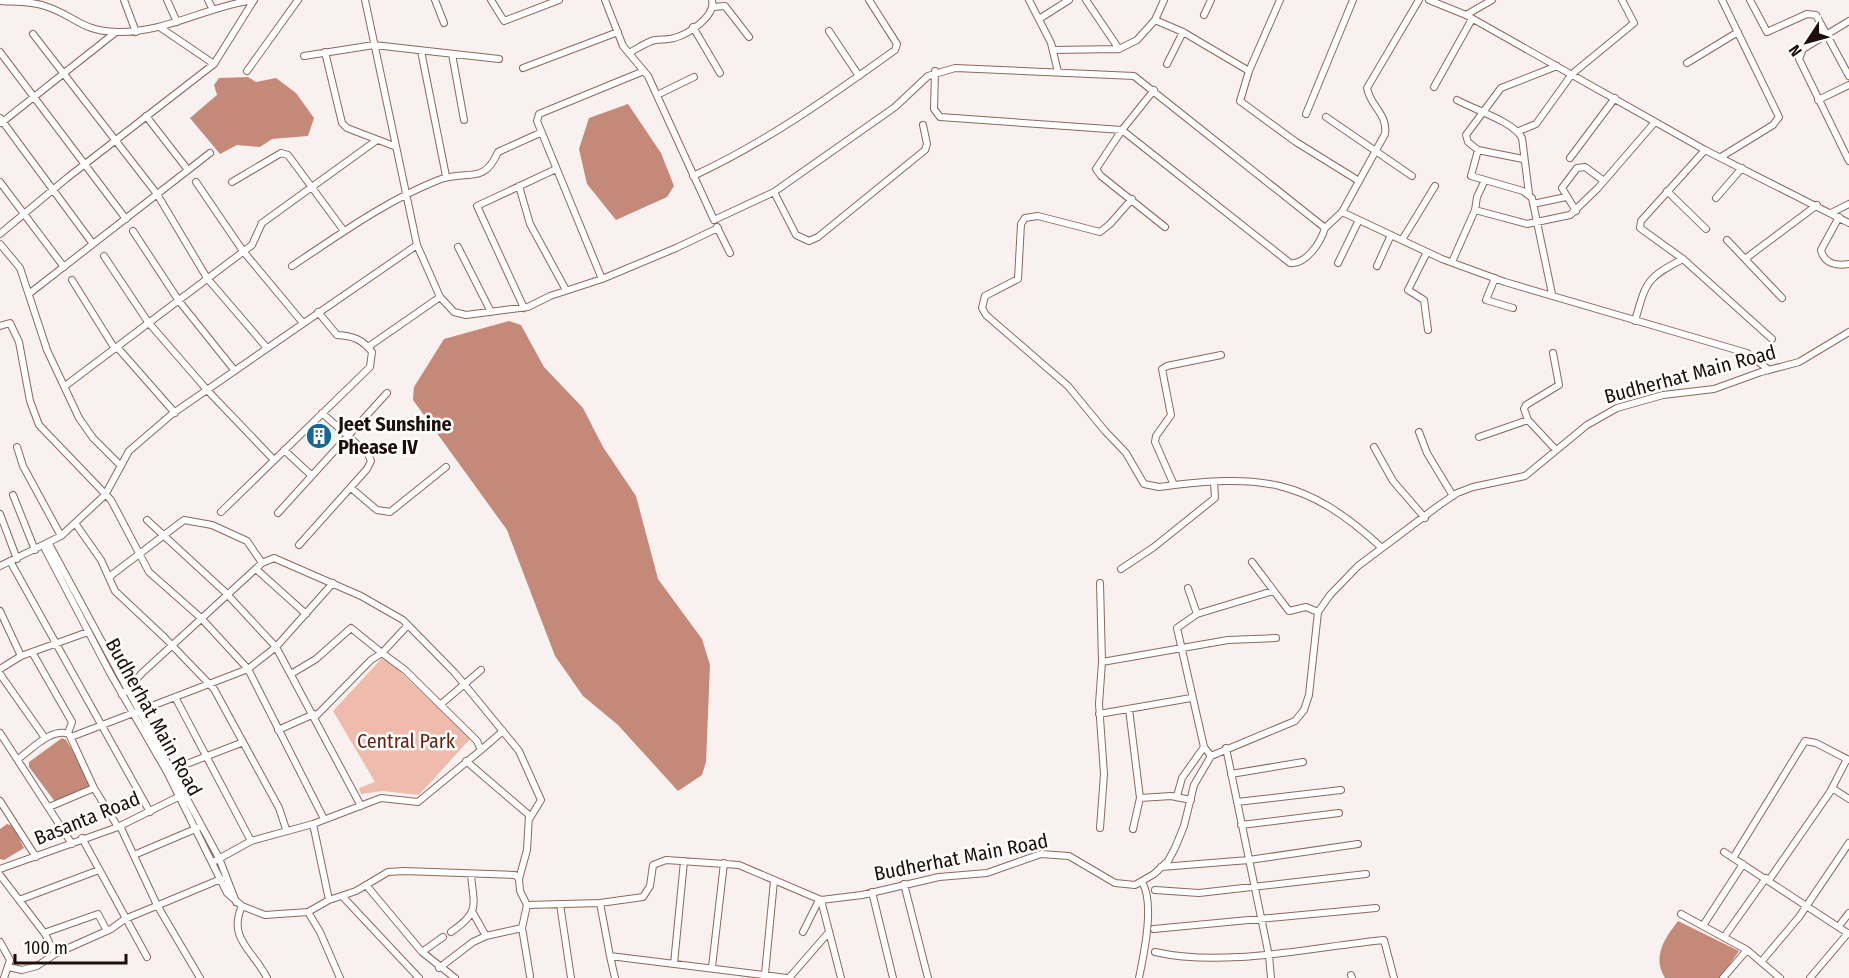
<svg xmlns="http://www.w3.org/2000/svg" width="1849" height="978" viewBox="0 0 1849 978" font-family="'Fira Sans Condensed',sans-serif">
<rect width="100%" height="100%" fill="#f9f1ef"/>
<path fill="#eebbac" d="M384 656 470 739 419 795 383 791 361 794 359 788 375 782 333 711Z"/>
<path fill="#c48979" d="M248 77 256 82 276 78 296 93 314 118 308 136 272 139 260 147 237 145 220 154 190 118 217 95 214 85 219 78Z
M628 104 661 153 674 186 667 197 616 220 587 184 579 149 589 118Z
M509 321 521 325 544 367 583 408 603 447 636 496 658 579 702 639 710 665 706 762 702 775 678 791 618 725 583 696 555 656 507 530 413 400 414 387 444 339Z
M62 738 66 740 90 780V788L56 803 29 767V762Z
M7 824 13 826 24 848 4 860 0 859V829Z
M1678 921 1739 951 1720 978H1665C1652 957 1664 939 1678 921Z"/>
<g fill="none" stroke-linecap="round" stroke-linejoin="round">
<g stroke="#8a685f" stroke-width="8">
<path id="minor" d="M124 0 136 32
M167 0 177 22
M208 0 213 10
M435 0 444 23
M491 0 504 21 559 0
M605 0 623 46 648 76 714 220 774 192 895 107 928 76 955 68 1134 76 1325 228 1342 212 1385 134C1388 114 1370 106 1367 88L1419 0
M1029 0 1051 43 1058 72
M1086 0 1119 49
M1280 0 1249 71 1240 101 1296 142 1359 181
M1429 0 1466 15 1705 150 1849 223
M1750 0 1767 32 1807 14 1816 15 1849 76
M0 1C14 2 32 1 45 6 76 16 80 31 117 32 166 33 207 6 254 0
M713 7 725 6 749 37
M1204 15 1211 0
M1466 15 1492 0
M1039 19 1069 0
M1155 20 1164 0
M1849 21 1803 49 1799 59 1849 161
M693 27 720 73
M161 28 214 64
M829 31 859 76
M33 34 157 194 207 278 267 348
M1053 50 1119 49 1137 40 1155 20 1183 32 1249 71
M421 51 446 176
M0 52 126 219
M325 52 342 123 347 128 394 146
M629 53C637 49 646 42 655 40 662 39 668 40 674 38 689 34 716 16 712 0
M452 54 464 120
M304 56 374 45 499 59
M1687 63 1738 32
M1167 64 1183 32
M523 68 618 32
M247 71 298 0
M935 71 934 109 940 117 1122 130 1290 263C1306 265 1321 242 1325 228
M1434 87 1472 19
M1154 90 1122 130 1096 169 1101 176 1165 227
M657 95 694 77
M1457 100C1475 110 1514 122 1522 138L1529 194
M1818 100 1849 85
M1306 114 1353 0
M146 116 188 170
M1326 117 1412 176
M0 118 93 244
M1 123 116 32
M1519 131 1536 124 1572 74 1634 23 1622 0
M1478 150 1523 159
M1705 150 1641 221 1640 228 1683 259 1772 339
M1721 157 1773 125 1779 117 1722 0
M1570 158 1615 98
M693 176C765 143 831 96 895 50L897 44 869 0
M0 182 64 267
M196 182 243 251 303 323
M232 182 281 153 288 155 344 231
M519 186 530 224 566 290
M1667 191 1706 229
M774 192 796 235 809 241 818 237 925 150 927 144 923 125
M1716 198 1742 168
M1132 199 1110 224 1100 232 1038 216 1025 218 1021 224 1018 279 985 296 982 308 986 315 1068 386 1105 431 1126 453 1144 484 1159 487C1260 474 1305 477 1382 548
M1533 204 1566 197
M1475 210 1527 224 1570 215 1598 188 1655 122
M1576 211 1562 188 1577 168 1585 167 1604 181
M1342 212 1442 259 1505 282 1747 353 1769 370
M1831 213 1849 204
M1839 217 1821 250C1824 264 1837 266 1849 264
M717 227 730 253
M133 231 179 301 235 371
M0 234 67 178 214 64 254 0
M1402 240 1435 186
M1727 240 1745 259
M0 244 20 268 47 350 79 418 93 438 120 465
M458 247 491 312
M1427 252 1408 290 1424 300 1428 330
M104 256 148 322 208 391 274 460
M1452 262 1475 210 1477 197 1485 180
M1338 263 1359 220
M292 266C339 235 384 202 436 181 466 168 483 187 498 152L540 133
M1377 266 1391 235
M1495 278 1486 300 1513 308
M602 279 537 121 539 114 644 71
M72 280 115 349
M30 293 210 153
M1552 294 1532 198 1523 191 1471 176 1478 150 1468 142 1466 135 1501 88 1557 66
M440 297 454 312 466 315 528 307 550 296 602 279 676 248 718 228
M1782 298 1745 259 1817 205
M524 308 477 206 556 169
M1635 321C1646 282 1646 278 1683 259
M0 326 10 323 19 342 30 401 39 425 111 500 149 572 201 618 248 669 324 819
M117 347 175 413
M368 347 440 297 417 245
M1553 353 1559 385 1526 405 1524 409 1528 420 1556 450
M65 386 252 245 262 223 377 140
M1419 432 1427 453 1453 496
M1479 437 1528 420
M17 447 23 466 61 536
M1374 447 1393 481 1425 518
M284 450 311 475
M1174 485 1155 442 1156 436 1171 415 1162 369 1167 366 1221 355
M351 488 377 510 390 512 446 467
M13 495 35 550
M221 512 370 367 372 352C362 339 353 336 337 335L318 312
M278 513 387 393
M0 514 17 559
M147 520 225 592 276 647 361 806
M75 523 101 560 115 591 164 637 214 689 279 808 286 829
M49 544 219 858 236 902
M299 545 367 469 371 461 368 454 322 413
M44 547 110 673 167 772 227 893 242 906 265 915 308 912 329 900 356 891 388 872 404 871 515 875 519 879 520 891 527 905 600 903 643 897 650 886 653 865 666 860 739 865 821 900 862 895 939 877 987 873 1041 854 1069 856 1115 883 1135 885 1154 874 1168 861 1175 848 1184 826 1194 785 1211 756 1295 721 1304 710 1309 695 1318 612 1330 595 1358 566 1438 506 1457 493 1473 487 1525 476 1587 425 1617 408 1663 395 1714 389 1761 372 1799 362 1849 332
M10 561 150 812
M1252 562 1289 611 1306 607 1318 612
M0 566 61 536 105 495 129 451 172 414 417 245 365 0
M256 569 306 614
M1121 569 1154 547 1215 498 1214 482
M109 577 184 520 212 525 247 541 262 563
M1188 588 1197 614 1177 628 1204 747 1211 756
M0 611 21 656
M1197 614 1273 591
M32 652 72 722 68 733
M1102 662 1228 640 1276 638
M0 669 21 656 88 632
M0 674 45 738
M291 674 316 659 351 628 382 653 408 625
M122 695 142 673 262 563 274 558 361 596 403 620 455 673 519 751 541 800 530 818
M175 697 251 841
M440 705 481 670
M1129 709 1140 798
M1099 714 1191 698
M278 730 314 714
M0 733 72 844
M71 737 248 669 276 647 333 583
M1226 748 1269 956 1271 978
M481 750 503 731
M18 759C32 749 52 727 69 734L94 788 118 827
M466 761 529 815 527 850 519 879
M171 770 241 743
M1231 774 1303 762
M1832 788 1849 799
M1177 796 1182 778 1204 747
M0 801 36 857
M1237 802 1341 790
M49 807 94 788
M313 824 329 900
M1241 825 1339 813
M120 826 157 905 200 978
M1100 828 1104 774 1099 704 1102 662 1100 583
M1133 829 1140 798 1171 796 1191 800
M82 838 147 957
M1724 852 1849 934
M134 855 200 827
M1733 858 1805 741 1816 743 1849 760
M213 862 251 841 313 824 381 798 418 802 481 750 477 741 405 670 382 653 371 660 315 717
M1161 867 1249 860 1358 844
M0 869 118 827 182 795
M0 875 45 934 55 954
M1769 880 1830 792 1847 759
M904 884 928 978
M366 885 422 952 455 978
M1155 890 1199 893 1366 874
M872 892 893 978
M343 897 419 978
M19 900 99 870
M821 900 841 978
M600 903 610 956 787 978
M560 904 571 978
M527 905 522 928 530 976
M242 906C227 939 254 951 267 978
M308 912 320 932 340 978
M473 913 486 936
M1681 914 1747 950 1780 978
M1704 924 1743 864
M1839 926 1849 913
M1154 929 1376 908
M451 932C480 912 474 907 471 875
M803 932 819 900
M44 933 98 914 107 931
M1724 937 1766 878
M0 942 10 960 4 978
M422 952 443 937
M1155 952C1225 968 1313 947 1384 940L1394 978
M610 956 615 978
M1761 962 1799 917 1849 843
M674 964 684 861
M8 967 22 970 37 966 55 954 111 929 125 919 221 879
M712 967 724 863
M439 968 473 942 486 936 522 928
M765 974 774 881
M1351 975 1352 978
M789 978 829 932
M1139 978C1144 954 1155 903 1142 882
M1723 978 1747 950
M1810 978 1848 933"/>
</g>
<use href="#minor" stroke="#fff" stroke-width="6"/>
</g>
<defs>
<g id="building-disc" transform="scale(1.35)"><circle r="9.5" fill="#176799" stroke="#fff"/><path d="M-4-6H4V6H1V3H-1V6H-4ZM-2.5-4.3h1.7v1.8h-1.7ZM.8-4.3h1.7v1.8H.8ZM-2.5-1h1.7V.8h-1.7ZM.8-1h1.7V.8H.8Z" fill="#fff"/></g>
</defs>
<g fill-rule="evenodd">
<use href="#building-disc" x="319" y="436"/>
</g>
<g text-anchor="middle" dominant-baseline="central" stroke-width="5" stroke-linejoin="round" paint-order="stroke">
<g font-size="20" fill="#1c0f0c" stroke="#fff">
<text transform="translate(1690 374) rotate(-15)">Budherhat Main Road</text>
<text transform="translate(154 717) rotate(61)">Budherhat Main Road</text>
<text transform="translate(87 818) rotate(-22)">Basanta Road</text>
<text transform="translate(961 857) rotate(-11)">Budherhat Main Road</text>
</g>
<g font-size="20" font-weight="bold" fill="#1c0f0c" stroke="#fff" text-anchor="start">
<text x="338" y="424">Jeet Sunshine<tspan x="338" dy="23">Phease IV</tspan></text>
</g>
<g font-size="20" fill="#68220e" stroke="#fff">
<text x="406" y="741">Central Park</text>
</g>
</g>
<g transform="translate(1807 42) rotate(234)" stroke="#ffffff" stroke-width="4.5" paint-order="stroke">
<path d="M0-4.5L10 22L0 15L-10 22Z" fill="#1c0f0c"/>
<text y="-9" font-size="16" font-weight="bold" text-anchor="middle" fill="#1c0f0c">N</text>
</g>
<path d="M15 954v9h111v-9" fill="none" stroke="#1c0f0c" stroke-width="3"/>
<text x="24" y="954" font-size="18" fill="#1c0f0c" stroke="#ffffff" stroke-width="4.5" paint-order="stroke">100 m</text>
</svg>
